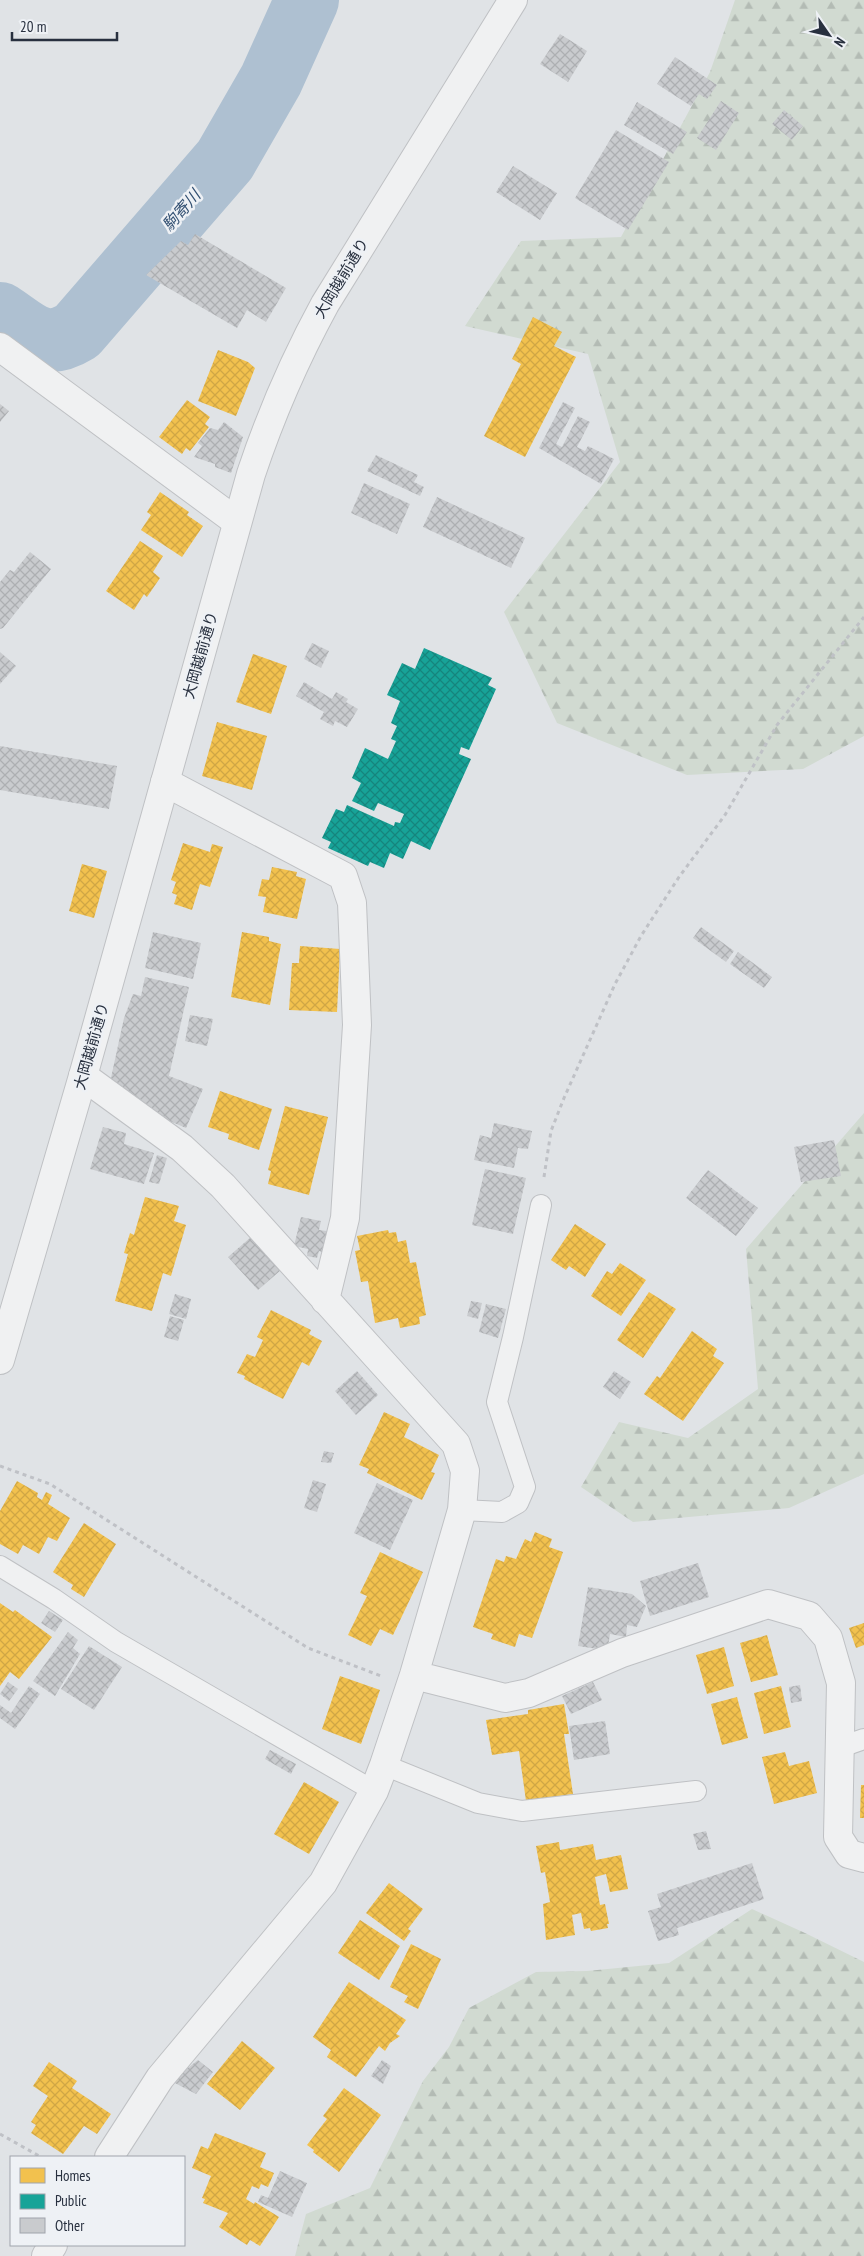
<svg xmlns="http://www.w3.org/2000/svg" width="864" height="2256" viewBox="0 0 864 2256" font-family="'PT Sans Narrow','Noto Sans JP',sans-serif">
<defs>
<pattern id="forest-firs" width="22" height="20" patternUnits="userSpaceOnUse" patternTransform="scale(1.25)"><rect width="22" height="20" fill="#d1dad1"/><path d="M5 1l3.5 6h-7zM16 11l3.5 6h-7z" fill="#b3bbb4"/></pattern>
<pattern id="homes-cross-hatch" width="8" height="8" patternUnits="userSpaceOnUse" patternTransform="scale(1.25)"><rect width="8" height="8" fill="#f2c14e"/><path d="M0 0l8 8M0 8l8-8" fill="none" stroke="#d0a645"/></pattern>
<pattern id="public-cross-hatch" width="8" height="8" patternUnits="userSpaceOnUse" patternTransform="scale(1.25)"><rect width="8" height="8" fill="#17a398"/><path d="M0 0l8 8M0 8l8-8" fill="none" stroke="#15857d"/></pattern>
<pattern id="building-cross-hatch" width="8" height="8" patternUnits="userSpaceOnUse" patternTransform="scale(1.25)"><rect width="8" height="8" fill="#c9cbce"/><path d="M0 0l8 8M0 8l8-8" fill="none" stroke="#adafb2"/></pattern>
</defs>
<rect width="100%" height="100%" fill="#e0e3e6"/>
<path fill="url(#forest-firs)" d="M735 0H864V736L803 769 687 775 557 723 504 612 620 462 588 354 465 326 521 241 621 237 710 72Z
M864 1113V1474L789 1508 633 1522 581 1487 619 1422 688 1438 758 1389 746 1249Z
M752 1909 805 1933 864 1962V2256H295L306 2214 370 2188 423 2081 449 2047 469 2008 536 1972 587 1971 669 1963Z"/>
<path fill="url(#homes-cross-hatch)" d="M533 317 562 332 554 346 576 357 525 457 484 436 521 364 512 359Z
M218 350 248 362 255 368 236 416 198 401Z
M187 400 210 417 205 424 209 427 190 451 186 448 182 454 159 437Z
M160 492 189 512 187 515 203 526 182 557 141 530 151 515 147 512Z
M140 541 163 556 153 572 160 578 147 597 144 594 134 610 106 591Z
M253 654 287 666 271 714 236 702Z
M217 722 267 736 252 790 202 776Z
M183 843 210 852 212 844 223 847 210 887 200 884 192 910 174 904 177 895 172 893 176 882 171 880Z
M82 864 107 871 94 918 69 911Z
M272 867 297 872 296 876 306 879 297 919 263 912 266 897 258 896 262 879 269 880Z
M242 932 269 937V941L281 944 270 1005 231 997Z
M300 946 340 949 337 1012 289 1010 292 963H299Z
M220 1091 272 1109 259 1150 228 1139 229 1134 208 1127Z
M285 1106 328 1117 309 1195 268 1184 271 1171 268 1170Z
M145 1197 179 1206 174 1221 186 1225 171 1276 163 1273 152 1311 115 1301 128 1254 124 1253 130 1233 134 1235Z
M575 1224 606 1244 585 1277 569 1266 566 1270 551 1260Z
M388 1230 389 1233 396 1232 398 1242 406 1240 410 1263 416 1262 426 1315 419 1317 420 1324 400 1328 398 1318 375 1323 368 1281 361 1282 355 1251 360 1250 357 1236Z
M620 1263 646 1280 621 1316 591 1296 607 1271 612 1274Z
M649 1292 676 1309 643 1358 617 1340Z
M271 1310 311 1330 309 1334 322 1341 309 1366 302 1362 283 1399 244 1379 245 1376 237 1373 247 1354 255 1357 263 1340 257 1337Z
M692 1331 717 1349 713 1356 724 1363 683 1421 644 1394 657 1376 660 1378Z
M384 1412 410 1424 404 1437 439 1455 431 1472 435 1473 422 1500 367 1473 369 1469 359 1465Z
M17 1481 38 1493 37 1497 42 1500 46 1492 52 1495 48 1504 70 1518 57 1541 48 1537 39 1554 23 1545 18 1554 0 1544V1511Z
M84 1523 116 1544 84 1597 71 1589 73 1585 53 1572Z
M535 1532 552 1539 549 1547 563 1552 532 1638 519 1634 515 1647 491 1639 493 1634 473 1627 496 1559 504 1562 506 1556 516 1559 525 1539 531 1542Z
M380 1552 423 1572 393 1635 380 1629 371 1646 348 1635 367 1596 360 1593Z
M0 1603 13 1612 15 1610 52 1637 19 1679 10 1672 0 1686Z
M864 1623V1645L856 1648 849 1628Z
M767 1635 778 1675 751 1682 740 1643Z
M724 1647 734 1686 707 1694 696 1655Z
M340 1676 380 1690 361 1744 322 1729Z
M781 1686 791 1727 764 1734 754 1693Z
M737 1697 748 1738 722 1745 711 1704Z
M564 1704 569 1734H564L573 1794 526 1801 519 1751 492 1755 486 1720 528 1714V1710Z
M785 1752 789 1766 809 1761 817 1793 774 1804 762 1757Z
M304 1782 339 1802 309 1854 274 1834Z
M861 1785H864V1818H860Z
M559 1842 560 1850 593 1844 596 1860 621 1855 628 1889 610 1892 606 1874 595 1877 600 1905 605 1904 609 1924H607L608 1928 591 1931 590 1928 584 1929 581 1913 572 1915 575 1935 546 1940 543 1904 550 1902 545 1872 541 1873 536 1846Z
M389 1883 423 1909 408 1929 411 1931 404 1941 366 1913Z
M360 1920 400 1946 379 1980 338 1953Z
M411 1944 441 1959 418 2009 404 2002 408 1996 390 1987Z
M349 1982 406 2020 396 2034 400 2036 390 2043 385 2051 379 2046 356 2077 327 2057 331 2050 313 2037Z
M242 2041 275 2068 240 2110 207 2084Z
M49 2062 77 2081 72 2088 111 2114 97 2134 84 2126 63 2154 31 2133 36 2125 31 2122 48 2096 33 2086Z
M344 2088 381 2115 339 2172 313 2152 314 2150 307 2145 327 2119 323 2116Z
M215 2133 266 2153 260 2167 274 2173 268 2187 261 2184 259 2189 252 2186 246 2199 254 2204 255 2202 279 2217 260 2246 250 2240 247 2245 219 2227 228 2213 203 2203 205 2199 202 2198 211 2176 192 2168 201 2146 208 2149Z"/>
<path fill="url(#public-cross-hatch)" d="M424 648 492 678 488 685 496 689 469 750 461 747 459 754 471 759 430 850 411 841 403 859 390 853 384 868 370 862 368 866 328 848 331 842 322 838 336 809 344 812 347 805 394 826 395 822 400 823 404 814 378 803 374 811 352 801 361 783 352 778 365 748 388 759 396 741 391 739 397 726 391 723 400 701 387 695 402 663 415 669Z"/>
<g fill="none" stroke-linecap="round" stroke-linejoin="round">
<path stroke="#aec0d1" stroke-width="64" d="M0 314C29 333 43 352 77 331L225 160 271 80 307 0"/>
</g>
<path fill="url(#building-cross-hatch)" d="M560 34 587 51 568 82 540 64Z
M675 57 717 85 707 99 699 94 691 106 657 84Z
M721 101 739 113 716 150 697 138Z
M637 102 687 132 673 154 624 125Z
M784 110 803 126 792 140 772 124Z
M616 130 669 162 628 230 575 198Z
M513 166 557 193 540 220 496 192Z
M195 234 286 288 266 322 247 310 237 328 146 275 181 241 188 245Z
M563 402 575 408 556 444 562 447 578 416 590 422 577 447 585 451 588 446 614 459 601 484 539 448Z
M0 404 9 411 0 422Z
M224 422 243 437 231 473 215 467V464L194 457 202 446 198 443 210 428 218 430Z
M376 455 418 475 414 482 424 487 420 496 367 471Z
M364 483 410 504 397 534 351 513Z
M437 497 525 538 511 568 423 527Z
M30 552 51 569 3 628 0 629V582L10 570 14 572Z
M312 643 329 651 321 668 304 659Z
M0 652 16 666 0 684Z
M304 682 332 699 336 692 348 699 346 702 358 709 347 727 335 721 333 726 320 719 324 712 296 696Z
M0 746 117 766 109 809 0 790Z
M701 927 734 951 726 962 693 938Z
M153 932 201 943 193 979 145 968Z
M738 952 772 977 764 988 730 964Z
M145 977 189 987 169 1076 203 1089 186 1128 153 1114 109 1087 124 1018 133 994 141 996Z
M190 1015 213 1019 207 1046 185 1041Z
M494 1123 532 1131 528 1149 518 1148 514 1168 474 1160 480 1135 491 1138Z
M103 1127 126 1133 124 1144 154 1153 144 1184 90 1169Z
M834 1140 841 1176 801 1182 794 1147Z
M157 1155 167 1158 159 1184 149 1182Z
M485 1169 526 1178 513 1234 472 1225Z
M708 1170 758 1208 736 1236 686 1198Z
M301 1217 321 1221 319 1230 327 1231 322 1252 319 1251 317 1258 307 1256 308 1249 294 1246Z
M251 1237 281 1270 258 1290 228 1257Z
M175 1294 191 1299 186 1319 169 1314Z
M471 1301 482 1303 478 1319 467 1316Z
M486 1304 506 1309 498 1338 479 1332Z
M170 1316 184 1320 178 1341 164 1337Z
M357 1371 378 1395 356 1415 335 1391Z
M614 1371 631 1382 620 1399 603 1387Z
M324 1451 334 1453 331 1463 321 1462Z
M313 1480 326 1484 317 1512 304 1508Z
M377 1483 413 1500 390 1550 354 1533Z
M698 1563 709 1597 650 1616 640 1581Z
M588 1587 632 1594 646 1606 637 1627 627 1625 626 1637 610 1634 608 1647 598 1649 578 1646Z
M49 1611 63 1620 55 1632 41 1623Z
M68 1632 78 1640 73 1648 80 1654 55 1696 33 1681Z
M89 1646 122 1667 94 1710 61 1689Z
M8 1682 18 1689 9 1701 0 1694Z
M593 1682 602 1700 571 1714 562 1696Z
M800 1685 802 1701 791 1703 789 1687Z
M29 1686 40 1694 15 1729 0 1718V1705L11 1713Z
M605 1721 610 1754 574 1760 569 1726Z
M270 1750 296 1764 291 1774 265 1759Z
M706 1831 711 1849 698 1850 693 1834Z
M752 1863 764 1899 677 1928 679 1935 658 1941 648 1911 661 1907 657 1894Z
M198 2060 213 2072 196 2094 171 2081Z
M382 2060 391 2066 383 2084 371 2076Z
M280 2171 307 2183 292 2217 258 2202 261 2195 268 2198Z"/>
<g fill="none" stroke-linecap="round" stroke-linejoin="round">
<g stroke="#bfc1c4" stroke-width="22">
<path id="service" d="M462 1510 502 1512 518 1503 525 1487 497 1402 513 1337 541 1205
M0 1566 54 1599 116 1642 374 1791
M841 1747 864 1739
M384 1765 478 1803 522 1811 696 1791"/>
</g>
<g stroke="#bfc1c4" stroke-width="30">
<path id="minor" d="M0 347 237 522
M165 782 343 876 352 903 357 1025 345 1218 325 1300
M83 1076 182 1148 223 1186 456 1444 465 1471 462 1510 414 1675 384 1765 374 1791 323 1883 160 2078 109 2157
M414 1675 505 1698 529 1693 622 1653 768 1604 809 1616 828 1638 841 1683 838 1837 849 1854 864 1858
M46 2256 53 2245"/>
</g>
<g stroke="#bfc1c4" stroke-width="30">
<path id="tertiary" d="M0 1360 83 1076 251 474C271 414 295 359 325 304L513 0"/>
</g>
<path stroke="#bfc1c6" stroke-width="3" stroke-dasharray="4 4" stroke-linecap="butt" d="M544 1177 551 1131 564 1098 615 984 641 936 679 877 725 815 777 725 864 617
M0 1466 50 1484 308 1648 381 1676
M0 2134 41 2157"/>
<use href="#service" stroke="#f0f1f2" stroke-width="20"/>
<use href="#minor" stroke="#f0f1f2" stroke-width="28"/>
<use href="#tertiary" stroke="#f0f1f2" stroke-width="28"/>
</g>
<g text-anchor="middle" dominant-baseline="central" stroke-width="5" stroke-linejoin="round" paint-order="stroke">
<g font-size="15" fill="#28303f" stroke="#eef1f5">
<text transform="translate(341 278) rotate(-59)">大岡越前通り</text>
<text transform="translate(200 655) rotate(-74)">大岡越前通り</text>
<text transform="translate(91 1046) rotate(-74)">大岡越前通り</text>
</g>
<g font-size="16" font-style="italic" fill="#325072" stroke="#eef1f5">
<text transform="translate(181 210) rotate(-49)">駒寄川</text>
</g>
</g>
<rect x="10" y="2156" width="175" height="90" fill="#eef1f5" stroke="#9fa4ac"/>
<rect x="20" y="2168" width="25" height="15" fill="#f2c14e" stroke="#9fa4ac"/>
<text x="55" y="2181" font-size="15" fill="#28303f">Homes</text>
<rect x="20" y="2194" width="25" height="15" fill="#17a398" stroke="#9fa4ac"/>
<text x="55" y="2206" font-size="15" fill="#28303f">Public</text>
<rect x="20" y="2218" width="25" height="15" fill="#c9cbce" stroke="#9fa4ac"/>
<text x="55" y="2231" font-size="15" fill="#28303f">Other</text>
<g transform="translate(829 35) rotate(124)" stroke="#eef1f5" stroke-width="4" paint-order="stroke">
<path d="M0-4L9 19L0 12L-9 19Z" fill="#28303f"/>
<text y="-8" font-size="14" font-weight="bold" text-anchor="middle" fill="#28303f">N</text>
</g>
<path d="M12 32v8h105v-8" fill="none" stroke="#28303f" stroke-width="2.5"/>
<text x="20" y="32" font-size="15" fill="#28303f" stroke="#eef1f5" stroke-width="4" paint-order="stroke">20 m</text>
</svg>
